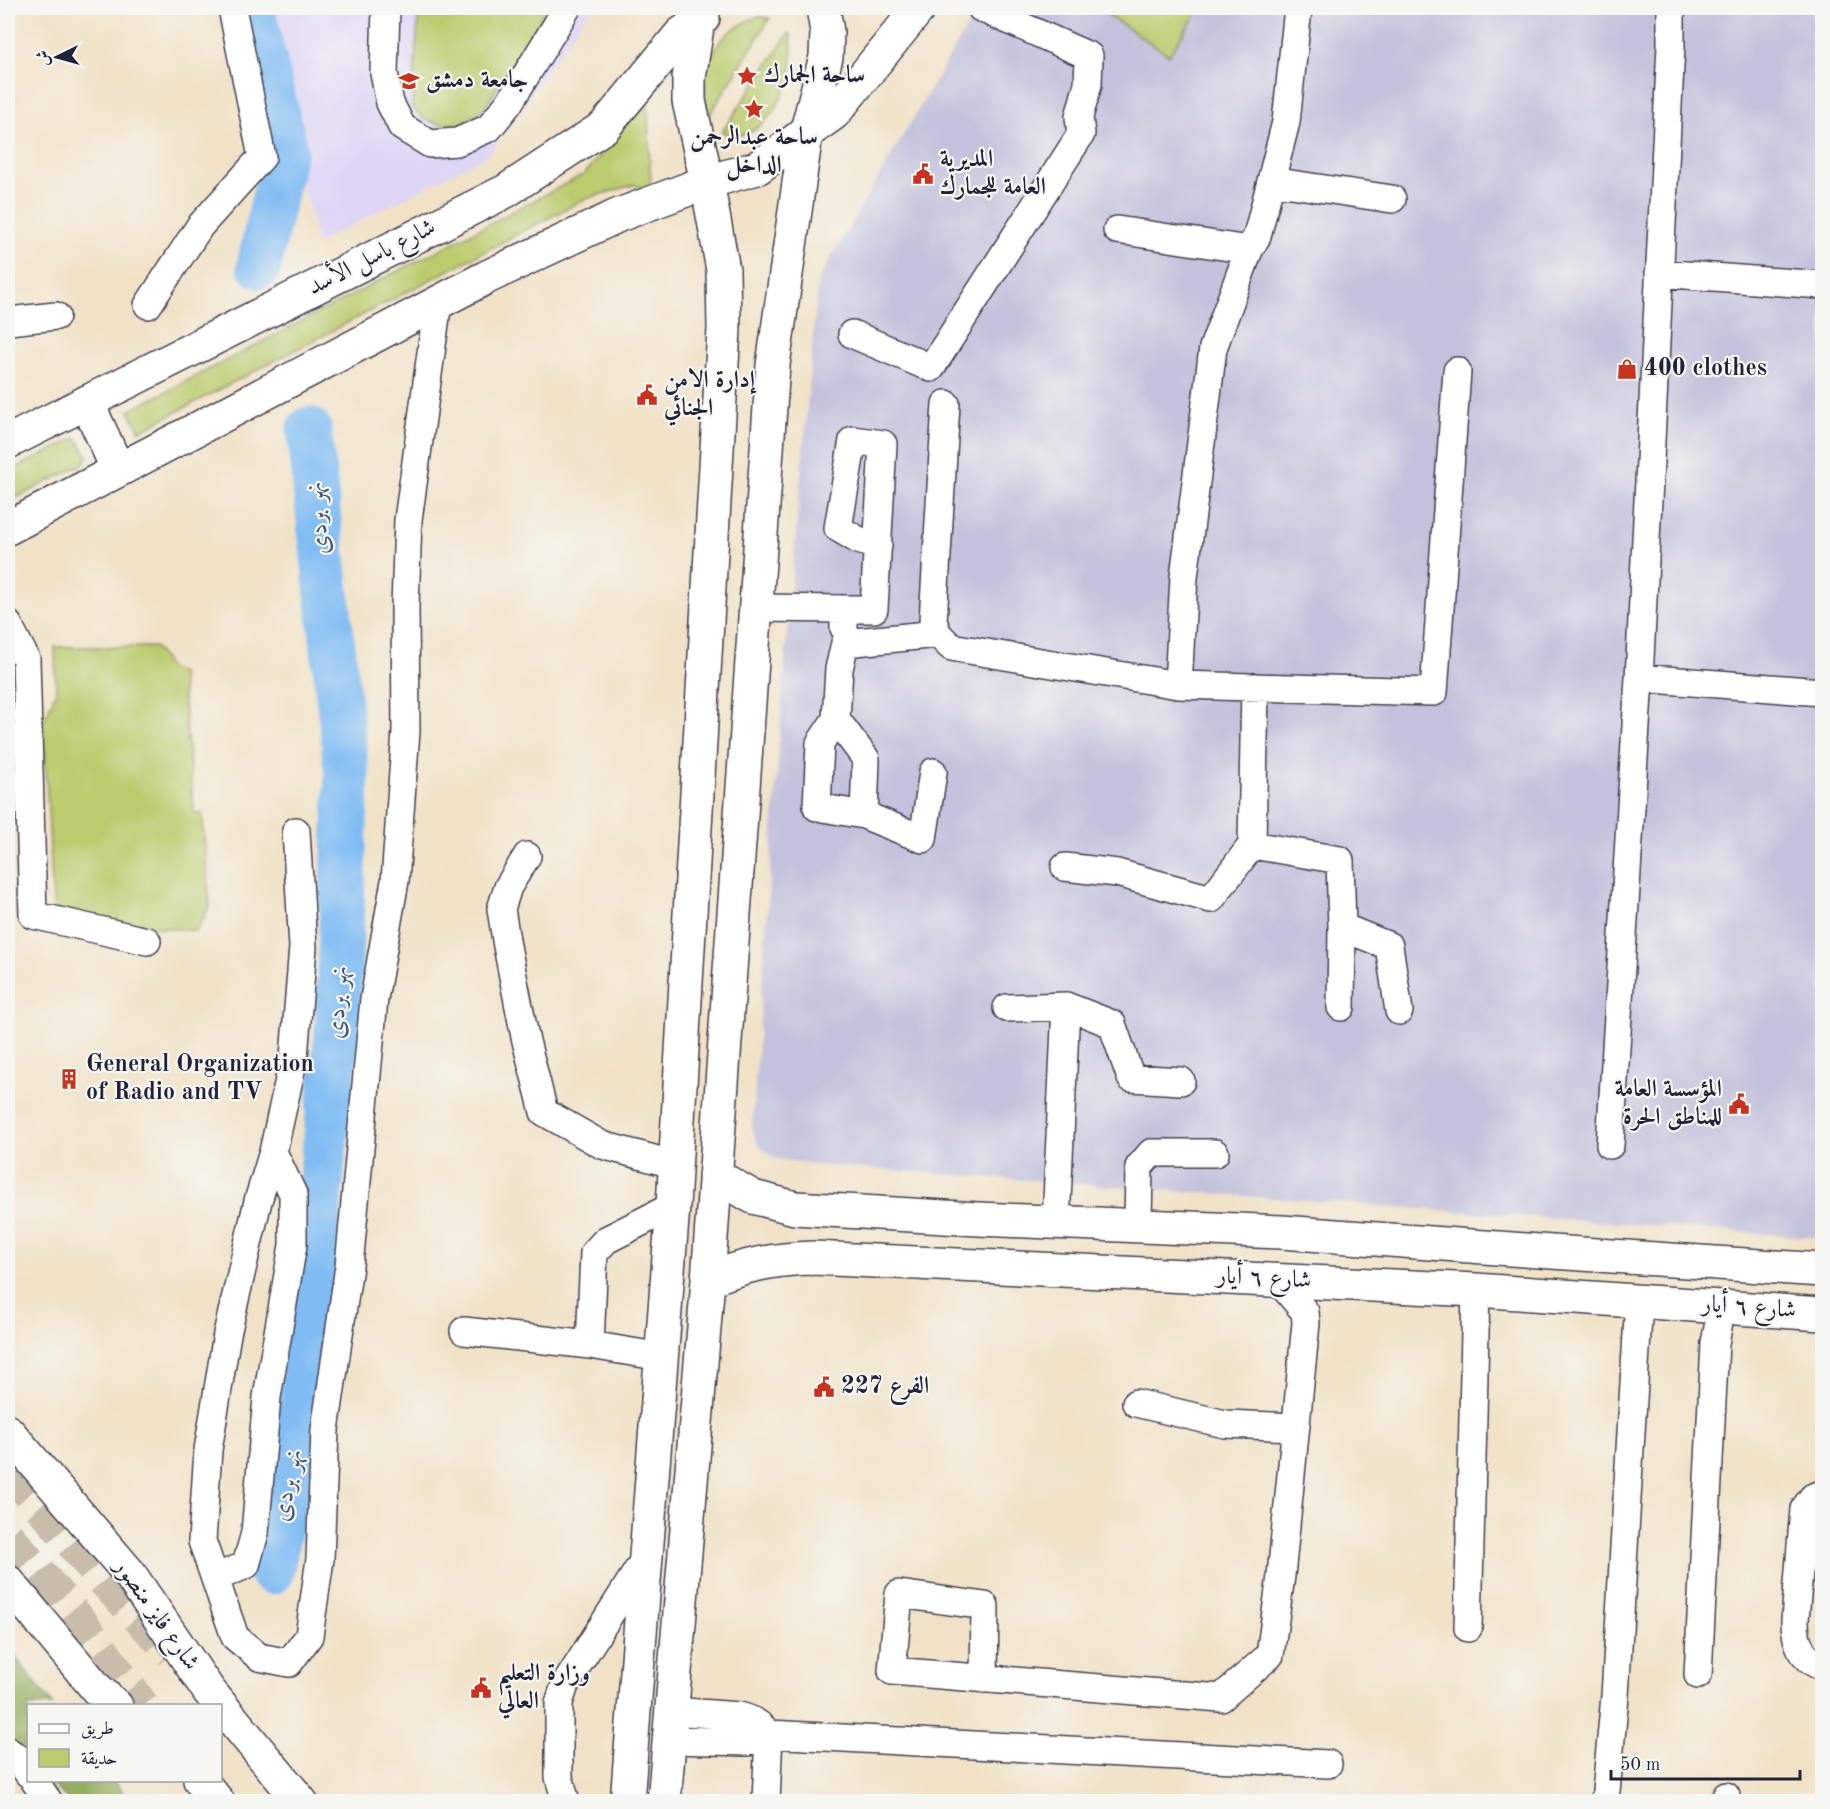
<svg xmlns="http://www.w3.org/2000/svg" width="1830" height="1809" viewBox="0 0 1830 1809" font-family="'Old Standard TT',Amiri,serif">
<rect width="100%" height="100%" fill="#f6f6f2"/>
<filter id="ink" filterUnits="userSpaceOnUse"><feTurbulence type="fractalNoise" baseFrequency=".0167" numOctaves="2"/><feDisplacementMap in="SourceGraphic" scale="12" xChannelSelector="R" yChannelSelector="G"/><feConvolveMatrix kernelMatrix="1 2 1 2 8 2 1 2 1" color-interpolation-filters="sRGB"/></filter>
<filter id="wash" filterUnits="userSpaceOnUse"><feTurbulence type="fractalNoise" baseFrequency=".008" numOctaves="4" result="noise"/><feDisplacementMap in="SourceGraphic" scale="24" xChannelSelector="R" yChannelSelector="G"/><feGaussianBlur stdDeviation="1.35" result="paint"/><feColorMatrix in="noise" values="0 0 0 0 0 0 0 0 0 0 0 0 0 0 0 0 0 1.4 0 .05"/><feComposite in="paint" operator="in"/></filter>
<g filter="url(#wash)">
<rect width="100%" height="100%" fill="#f1e2c7"/>
<path fill="#dfd5f5" d="M260 8H591L488 155 317 243Z"/>
<path fill="#c3c1db" d="M978 8H1822V1238L820 1165 778 1159 768 1153 757 1143 752 1127 785 659 818 280Z"/>
<path fill="#bccb6d" stroke="#6f7654" stroke-width="1.5" d="M419 8H548L484 109 459 125 439 124 424 119 412 107Z
M1097 8H1200L1169 55Z
M757 17 770 18 707 119C701 71 707 36 757 17Z
M789 33 791 35C792 48 793 60 791 72 784 102 757 147 722 132Z
M647 98 651 186 645 188 633 185 585 199 140 431 129 411 585 174Z
M76 438 88 456 83 464 8 502V472Z
M55 647H155L170 669 181 673 194 813H202L210 906 196 931 54 918 43 723 56 692Z"/>
<path fill="#95af60" stroke="#5c684e" stroke-width="1.5" d="M8 1648 53 1705 28 1706V1762L8 1742Z
M48 1781H113L130 1801H70Z"/>
<g fill="none" stroke-linecap="round" stroke-linejoin="round">
<path stroke="#80bcf3" stroke-width="45" d="M252 8 285 148 259 266
M271 1572 299 1428 322 1170 337 1034 347 776 309 429"/>
</g>
</g>
<g filter="url(#ink)">
<g fill="none" stroke-linecap="round" stroke-linejoin="round">
<path stroke="#c8bcab" stroke-width="33" stroke-dasharray="33 16" stroke-linecap="butt" d="M8 1469 109 1587 172 1653
M8 1536 83 1624 143 1706"/>
<g stroke="#413f50" stroke-width="30">
<path id="minor" d="M386 8 384 73 390 103 402 127 430 144 457 142 489 128 509 103 567 8
M1271 181 1392 199
M1117 230 1249 250
M1659 273 1822 285
M148 305 200 226 262 157 232 8
M8 321 56 316
M852 334 931 368 1081 134 1079 117 1088 84 1089 56 981 8
M946 404 933 621 938 634 951 647 1178 685 1434 692 1457 371
M756 608 844 609V628
M844 609H874L883 444 853 440 838 528 858 540 878 546
M8 624 26 659 33 915 147 941
M1639 678 1822 692
M1178 685 1184 577 1213 348 1249 250 1257 236 1286 122 1298 8
M1255 687 1252 845 1340 860 1342 927 1389 946 1399 1011
M836 719 866 759 864 815 817 807 820 743 836 719 839 669 845 643 938 634
M864 815 923 839 933 772
M296 831 303 947 294 1057 273 1152 258 1201 227 1334 208 1450 202 1541 235 1637 259 1657 289 1663 309 1636 320 1559 325 1430 349 1266 374 999 395 881 406 731 405 607 408 520 438 302
M527 856 508 887 501 909 507 946 525 1037 544 1112 602 1145 676 1165
M1065 867 1117 873 1211 899 1252 845
M1341 1007 1342 927
M1007 1008 1066 1006 1112 1024 1131 1078 1181 1081
M1610 1145 1639 678 1671 46V8
M1056 1223 1066 1006
M1138 1226 1139 1167 1151 1153H1215
M464 1331 590 1345
M662 1357 590 1345 594 1253 606 1240 673 1206
M1136 1403 1225 1424 1295 1427
M1822 1494 1813 1497 1804 1509 1795 1620C1795 1642 1801 1658 1822 1667
M215 1578 246 1565 255 1533 267 1397 293 1245V1194L273 1152
M1468 1628 1476 1290
M1698 1675 1715 1343 1722 1306
M984 1679 985 1606 899 1594 892 1671 1221 1698 1270 1655 1281 1576 1306 1323 1305 1312 1278 1280
M672 1711 739 1716C752 1719 760 1724 769 1734L766 1802
M670 1740 748 1742 769 1734 1328 1764
M8 1751 17 1757 28 1773
M34 1780 49 1802
M566 1802 559 1777V1703L565 1685 646 1557
M1605 1802 1615 1696 1639 1301
M1725 1802 1726 1796"/>
</g>
<g stroke="#413f50" stroke-width="36">
<path id="major" d="M87 402 118 470
M8 442 506 191 604 127 681 34 703 18
M8 528 485 278 619 215 707 182 757 168 834 113 919 8
M715 1175 753 1197 795 1208 978 1219 1282 1232 1552 1252 1822 1270
M708 1280C743 1265 775 1259 813 1258L1476 1290 1822 1314
M627 1802 673 1206 724 329 723 270 707 182 689 101V78L698 21
M664 1802 708 1280 773 365 806 134 826 57 827 32 823 8"/>
</g>
<g stroke="#413f50" stroke-width="36">
<path id="highway" d="M8 1432 129 1573 209 1691 301 1802
M8 1582 97 1689 116 1706
M200 1780 218 1802"/>
</g>
<use href="#minor" stroke="#fff" stroke-width="27"/>
<use href="#major" stroke="#fff" stroke-width="33"/>
<use href="#highway" stroke="#fff" stroke-width="33"/>
</g>
</g>
<defs>
<g id="sight-bare" transform="scale(1.62)"><path d="M0-6L1.8-2.2L6-1.7L2.9 1.2L3.7 5.4L0 3.3L-3.7 5.4L-2.9 1.2L-6-1.7L-1.8-2.2Z" fill="#c8321e" stroke="#f6f6f2" stroke-width="2.5" paint-order="stroke"/></g>
<g id="university-bare" transform="scale(1.62)"><path d="M0-5L7-2L0 1L-7-2ZM-4 1L0 2.5L4 1V4Q0 6-4 4Z" fill="#c8321e" stroke="#f6f6f2" stroke-width="2.5" paint-order="stroke"/></g>
<g id="civic-bare" transform="scale(1.62)"><path d="M-.6-6.5H3V-4.5H.6V-3L4-1V1h2V6H-6V1h2V-1L-.6-3ZM-1.2 2.5V6h2.4V2.5Z" fill="#c8321e" stroke="#f6f6f2" stroke-width="2.5" paint-order="stroke"/></g>
<g id="shop-bare" transform="scale(1.62)"><path d="M-5-2.5h2.3a2.7 3.5 0 0 1 5.4 0H5L5.5 6h-11ZM-1.5-2.5h3a1.5 2.3 0 0 0-3 0Z" fill="#c8321e" stroke="#f6f6f2" stroke-width="2.5" paint-order="stroke"/></g>
<g id="building-bare" transform="scale(1.62)"><path d="M-4-6H4V6H1V3H-1V6H-4ZM-2.5-4.3h1.7v1.8h-1.7ZM.8-4.3h1.7v1.8H.8ZM-2.5-1h1.7V.8h-1.7ZM.8-1h1.7V.8H.8Z" fill="#c8321e" stroke="#f6f6f2" stroke-width="2.5" paint-order="stroke"/></g>
</defs>
<g fill-rule="evenodd">
<use href="#sight-bare" x="747" y="76"/>
<use href="#university-bare" x="409" y="81"/>
<use href="#sight-bare" x="754" y="109"/>
<use href="#civic-bare" x="923" y="174"/>
<use href="#shop-bare" x="1627" y="369"/>
<use href="#civic-bare" x="647" y="395"/>
<use href="#building-bare" x="69" y="1079"/>
<use href="#civic-bare" x="1739" y="1104"/>
<use href="#civic-bare" x="824" y="1387"/>
<use href="#civic-bare" x="481" y="1688"/>
</g>
<g text-anchor="middle" dominant-baseline="central" stroke-width="4.5" stroke-linejoin="round" paint-order="stroke">
<g font-size="24" font-weight="bold" fill="#22223b" stroke="#f6f6f2" text-anchor="start">
<text x="764" y="76">ساحة الجمارك</text>
<text x="426" y="81">جامعة دمشق</text>
<text x="754" y="138" text-anchor="middle">ساحة عبدالرحمن<tspan x="754" dy="28">الداخل</tspan></text>
<text x="940" y="160">المديرية<tspan x="940" dy="28">العامة للجمارك</tspan></text>
<text x="1644" y="369">400 clothes</text>
<text x="664" y="381">إدارة الامن<tspan x="664" dy="28">الجنائي</tspan></text>
<text x="86" y="1065">General Organization<tspan x="86" dy="28">of Radio and TV</tspan></text>
<text x="1722" y="1090" text-anchor="end">المؤسسة العامة<tspan x="1722" dy="28">للمناطق الحرة</tspan></text>
<text x="841" y="1387">الفرع 227</text>
<text x="498" y="1674">وزارة التعليم<tspan x="498" dy="28">العالي</tspan></text>
</g>
<g font-size="24" fill="#22223b" stroke="#f6f6f2">
<text transform="translate(372 258) rotate(-27)">شارع باسل الأسد</text>
<text transform="translate(1264 1279) rotate(3)">شارع ٦ أيار</text>
<text transform="translate(1749 1308) rotate(4)">شارع ٦ أيار</text>
<text transform="translate(156 1615) rotate(55)">شارع فايز منصور</text>
</g>
<g font-size="26" font-style="italic" fill="#43587b" stroke="#f6f6f2">
<text transform="translate(318 518) rotate(-96)">نهر بردى</text>
<text transform="translate(338 1002) rotate(-87)">نهر بردى</text>
<text transform="translate(288 1485) rotate(-79)">نهر بردى</text>
</g>
</g>
<rect width="1830" height="1809" fill="none" stroke="#f6f6f2" stroke-width="30"/>
<rect x="27" y="1704" width="195" height="78" fill="#f6f6f2" stroke="#a1a1a9" stroke-width="1.5"/>
<rect x="39" y="1724" width="30" height="9" fill="#ffffff" stroke="#a1a1a9" stroke-width="1.5"/>
<text x="81" y="1734" font-size="18" fill="#22223b">طريق</text>
<rect x="39" y="1749" width="30" height="18" fill="#bccb6d" stroke="#a1a1a9" stroke-width="1.5"/>
<text x="81" y="1764" font-size="18" fill="#22223b">حديقة</text>
<g transform="translate(57 57) rotate(265)" stroke="#f6f6f2" stroke-width="4.5" paint-order="stroke">
<path d="M0-4.5L10 22L0 15L-10 22Z" fill="#22223b"/>
<text y="-9" font-size="16" font-weight="bold" text-anchor="middle" fill="#22223b">ش</text>
</g>
<path d="M1611 1770v9h189v-9" fill="none" stroke="#22223b" stroke-width="3"/>
<text x="1620" y="1770" font-size="18" fill="#22223b" stroke="#f6f6f2" stroke-width="4.5" paint-order="stroke">50 m</text>
</svg>
